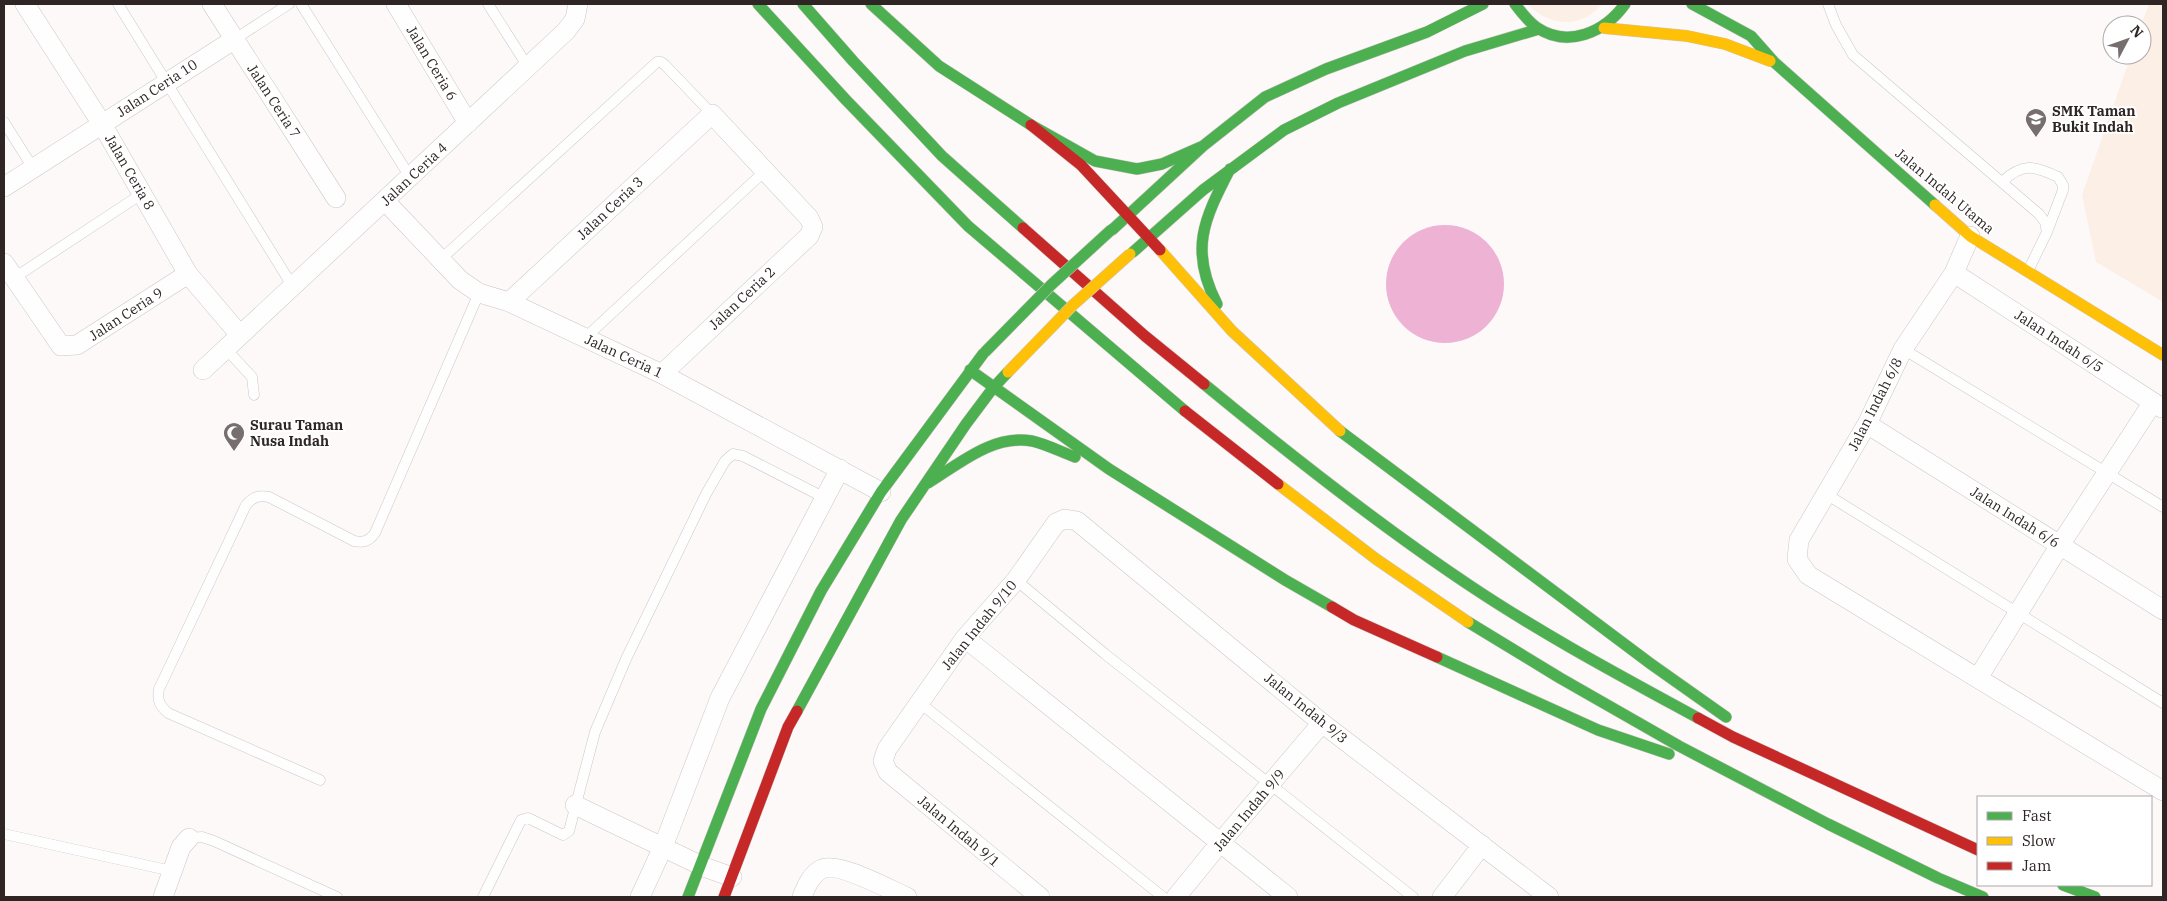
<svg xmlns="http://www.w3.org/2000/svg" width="2167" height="901" viewBox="0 0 2167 901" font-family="'IBM Plex Serif',serif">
<rect width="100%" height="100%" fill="#fdf9f9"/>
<path fill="#fcefe6" d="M1527 4H1602C1580 30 1549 26 1527 4Z
M2149 4H2163V302L2096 262 2082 195 2131 55H2142L2141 25Z"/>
<path fill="#eeb2d5" d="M1386 284a59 59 0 1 1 118 0a59 59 0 1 1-118 0Z"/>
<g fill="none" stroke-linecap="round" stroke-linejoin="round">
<g stroke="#cdc6c5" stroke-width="11">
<path id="lane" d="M118 4 293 287
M301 4 410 177
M488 4 528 67
M1828 4 1836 25 1853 55 2039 214 2045 222 2047 232 2028 271
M235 39 289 4
M4 122 33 168
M2002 182C2022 163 2033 165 2058 177L2063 185V190L2047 232
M440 260 657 62H661L665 65 712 114
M14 278 143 193
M585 338 766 170
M226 349 252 377 254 395
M1903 349 2163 507
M1826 494 2163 703
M1016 580 1105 654 1413 897
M920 703 1163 897
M320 780 168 713C159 705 157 700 159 689L246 505C253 497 258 495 269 497L354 541C364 543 369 541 375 533L479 293
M4 834 172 871
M189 838 202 837 214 841 337 897
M483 897 521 820 528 818 563 835 569 831 595 732 626 659 706 494 725 461 733 454 743 456 825 498"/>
</g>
<g stroke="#cdc6c5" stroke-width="20">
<path id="street" d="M25 4 102 124 188 274 240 335
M212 4 336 198
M396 4 468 123
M4 187 235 39
M385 201 460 280 479 293 509 302 662 374 881 492
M1970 236 1954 273 1903 349 1867 424 1799 540 1797 559 1808 575 2163 791
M4 263 61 346 77 345 188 274
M1954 273 2162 408
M509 302 712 114 809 218 813 227 809 236 662 374
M203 370 566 31 575 19 578 4
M1867 424 2163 610
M965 638 1288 897
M1978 678 2060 545 2153 402
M575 805 704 867 732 877
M163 897 181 847 189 838
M640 897 663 847 720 698 840 469
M802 897C806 887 811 874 822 869 838 861 890 890 907 897
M1040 897 888 772 883 761 887 749 965 638 1016 580 1056 523 1065 519 1077 521 1322 723 1549 897
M1176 897 1220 843 1322 723
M1442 897 1482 845"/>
</g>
<g stroke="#cdc6c5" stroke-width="12">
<path id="fast" d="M758 4 846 100 968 226 1185 411
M803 4 853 61 942 156 1023 228
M871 4 939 66 1031 125 1095 161 1137 169 1162 164 1203 146
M1515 4C1521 12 1528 21 1536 27 1568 49 1605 32 1625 4
M1692 4 1751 36 1774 62 1935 205
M1112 230 1203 146 1265 97 1326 69 1427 32 1483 4
M1133 252 1203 190 1284 130 1338 103 1465 51 1539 29
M1217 304C1189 250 1204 219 1230 169
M970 370 1109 469 1285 580 1332 607
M1204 384C1289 454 1380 526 1472 587 1544 635 1621 676 1698 718
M1340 431 1651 664 1726 717
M928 483C959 464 993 434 1032 441 1046 444 1061 452 1075 457
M1468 622 1560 678 1679 746 1828 824 1938 878 1983 897
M1437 657 1598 730 1669 754
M797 711 901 520 966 424 993 388 1008 372
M2063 885 2095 897
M688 897 761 709 821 591 881 492 983 354"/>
</g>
<g stroke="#cdc6c5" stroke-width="12">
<path id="slow" d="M1604 28 1687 36 1725 44 1770 61
M1935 205 1970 236 2163 355
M1160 250 1232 331 1340 431
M1278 484 1376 559 1468 622"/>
</g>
<g stroke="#cdc6c5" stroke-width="12">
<path id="jam" d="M1031 125 1081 165 1160 250
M1023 228 1145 336 1204 384
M1185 411 1278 484
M1332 607 1354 620 1437 657
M1698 718 1733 737 1978 850
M724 897 788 727 797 711"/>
</g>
<use href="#lane" stroke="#fffefe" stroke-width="10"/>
<use href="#street" stroke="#fffefe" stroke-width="19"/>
<use href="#fast" stroke="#4caf50" stroke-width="11"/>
<use href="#slow" stroke="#ffc107" stroke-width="11"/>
<use href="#jam" stroke="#c62828" stroke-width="11"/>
<g stroke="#cdc6c5" stroke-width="12" stroke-linecap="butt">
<path id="fast-bridge" d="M985 352 1051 285 1111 230"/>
</g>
<g stroke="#cdc6c5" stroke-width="12" stroke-linecap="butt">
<path id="slow-bridge" d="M1008 372 1073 305 1130 254"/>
</g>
<use href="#fast-bridge" stroke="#4caf50" stroke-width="11"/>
<use href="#slow-bridge" stroke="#ffc107" stroke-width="11"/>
</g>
<defs>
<g id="school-pin" transform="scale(1.125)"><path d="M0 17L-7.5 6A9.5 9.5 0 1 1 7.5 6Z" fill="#776f6f" stroke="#fff"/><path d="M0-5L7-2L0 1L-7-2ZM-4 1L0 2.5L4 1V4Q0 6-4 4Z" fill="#fff"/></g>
<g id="mosque-pin" transform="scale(1.125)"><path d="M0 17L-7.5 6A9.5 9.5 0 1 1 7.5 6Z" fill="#776f6f" stroke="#fff"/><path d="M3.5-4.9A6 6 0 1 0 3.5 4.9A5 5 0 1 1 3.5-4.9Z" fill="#fff"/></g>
</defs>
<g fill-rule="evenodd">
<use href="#school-pin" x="2036" y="119"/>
<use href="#mosque-pin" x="234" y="433"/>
</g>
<g text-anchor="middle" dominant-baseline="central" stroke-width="4" stroke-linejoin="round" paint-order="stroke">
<g font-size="14" fill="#2f2525" stroke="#fff">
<text transform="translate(432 63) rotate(59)">Jalan Ceria 6</text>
<text transform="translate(157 88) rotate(-33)">Jalan Ceria 10</text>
<text transform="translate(274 101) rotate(57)">Jalan Ceria 7</text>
<text transform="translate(130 172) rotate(60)">Jalan Ceria 8</text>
<text transform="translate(414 174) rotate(-43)">Jalan Ceria 4</text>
<text transform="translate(1945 191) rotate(40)">Jalan Indah Utama</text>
<text transform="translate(610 208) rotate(-43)">Jalan Ceria 3</text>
<text transform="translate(742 298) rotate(-43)">Jalan Ceria 2</text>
<text transform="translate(126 314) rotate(-33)">Jalan Ceria 9</text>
<text transform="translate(2059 341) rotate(33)">Jalan Indah 6/5</text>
<text transform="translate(624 356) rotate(25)">Jalan Ceria 1</text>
<text transform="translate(1875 404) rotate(-63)">Jalan Indah 6/8</text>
<text transform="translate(2015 517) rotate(32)">Jalan Indah 6/6</text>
<text transform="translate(979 625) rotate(-51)">Jalan Indah 9/10</text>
<text transform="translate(1306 708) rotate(39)">Jalan Indah 9/3</text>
<text transform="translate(1249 810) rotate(-50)">Jalan Indah 9/9</text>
<text transform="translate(959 831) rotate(40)">Jalan Indah 9/1</text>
</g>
<g font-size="14" font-weight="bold" fill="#2f2525" stroke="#fff" text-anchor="start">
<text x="2052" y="111">SMK Taman<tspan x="2052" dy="16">Bukit Indah</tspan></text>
<text x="250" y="425">Surau Taman<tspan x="250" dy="16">Nusa Indah</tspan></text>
</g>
</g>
<rect width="2167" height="901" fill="none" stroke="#2f2525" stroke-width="10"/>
<rect x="1977" y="796" width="175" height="90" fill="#ffffff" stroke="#aca8a8"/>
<rect x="1987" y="812" width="25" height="8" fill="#4caf50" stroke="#aca8a8"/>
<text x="2022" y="821" font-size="15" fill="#2f2525">Fast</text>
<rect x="1987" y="837" width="25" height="8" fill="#ffc107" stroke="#aca8a8"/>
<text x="2022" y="846" font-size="15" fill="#2f2525">Slow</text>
<rect x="1987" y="862" width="25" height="8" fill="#c62828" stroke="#aca8a8"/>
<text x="2022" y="871" font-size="15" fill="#2f2525">Jam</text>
<g transform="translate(2127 40) rotate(49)"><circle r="24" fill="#ffffff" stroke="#aca8a8"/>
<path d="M0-4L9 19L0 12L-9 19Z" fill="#776f6f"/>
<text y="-8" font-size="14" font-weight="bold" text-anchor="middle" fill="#2f2525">N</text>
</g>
</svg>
